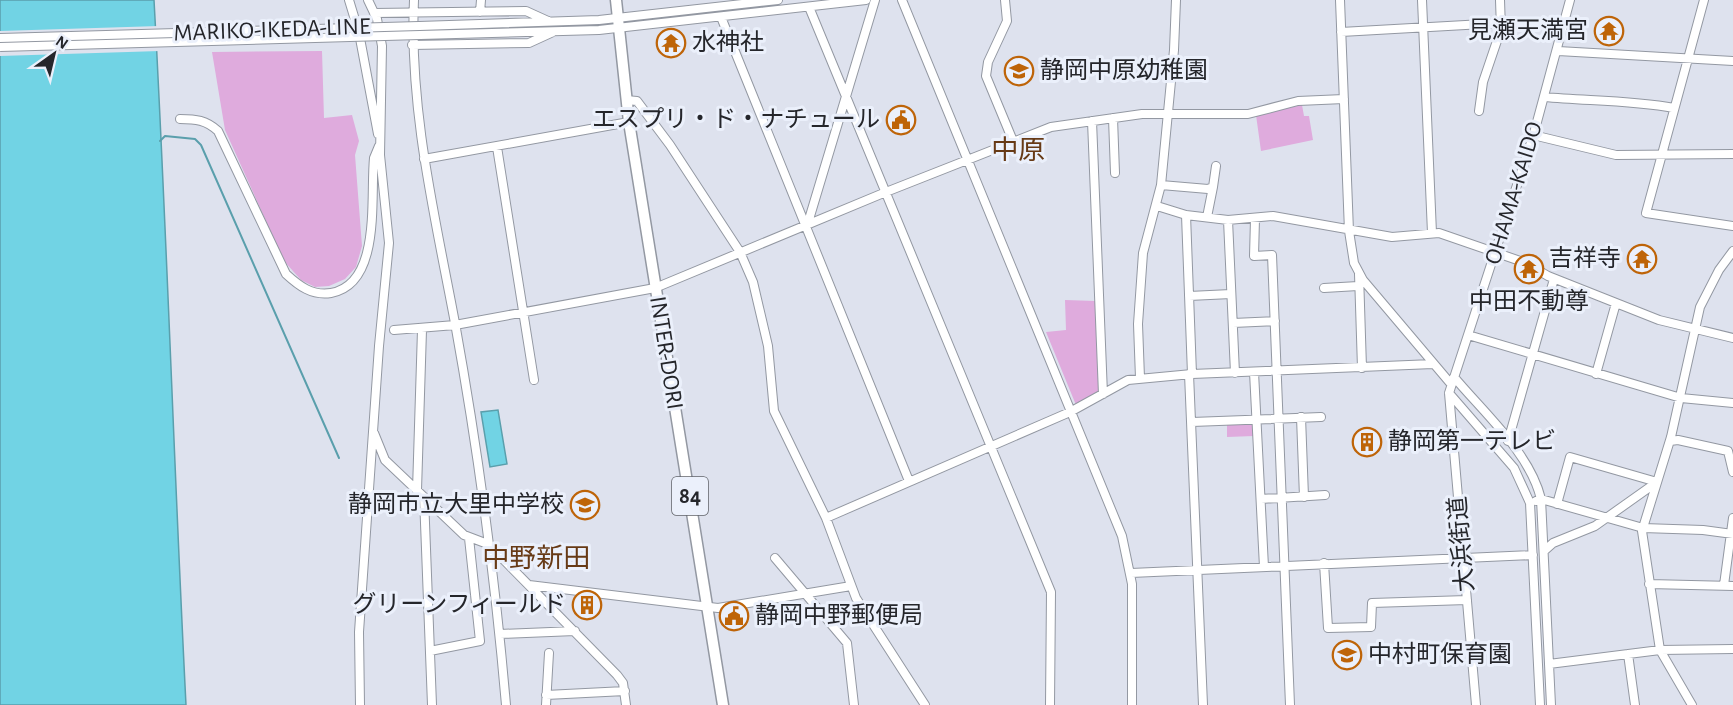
<svg xmlns="http://www.w3.org/2000/svg" width="1733" height="705" viewBox="0 0 1733 705" font-family="'Alegreya Sans','Noto Sans JP',sans-serif">
<rect width="100%" height="100%" fill="#dee2ee"/>
<path fill="#dfabdd" d="M322 51 324 118 352 115 359 141 355 155 362 246 356 267 345 279 329 286 315 287 301 280 284 261 225 130 212 52Z
M1302 105 1304 116H1309L1313 140 1261 151 1256 115Z
M1065 300 1096 301 1099 391 1076 405 1046 332 1066 330Z
M1254 424V436L1227 437V425Z"/>
<path fill="#71d3e4" stroke="#5a9fac" stroke-width="1.5" d="M0 0H154C167 235 174 470 186 705H0Z
M498 410 507 464 490 467 481 412Z"/>
<path fill="#dee2ee" d="M159 26 160 51 0 56V31Z"/>
<g fill="none" stroke-linecap="round" stroke-linejoin="round">
<path stroke="#5a9fac" stroke-width="2" d="M160 141 165 136 195 139 201 145 339 458"/>
<g stroke="#9398a2" stroke-width="10">
<path id="minor" d="M349 0 359 33 378 134
M414 0C409 110 435 216 455 323 478 450 495 577 506 705
M902 0 1122 536 1132 584V705
M1005 0 1007 21 988 62 986 76 1013 141
M1340 0 1349 231 1354 263 1363 280 1451 384
M1422 0 1432 233
M1704 0 1646 213 1733 226
M809 7 1051 592 1050 705
M480 12 481 0
M374 13 526 11 548 21
M721 17 909 481
M419 26 599 20 778 0
M1341 32 1501 23
M420 35 599 30 866 0
M412 45 529 43 553 32
M1558 51 1733 61
M1544 97C1587 101 1631 100 1674 108
M626 100 637 101 670 145 740 252 753 282 768 346 774 411 826 518 856 598 925 705
M1479 111 1483 82 1501 29 1500 0
M1113 118 1115 173
M180 119C196 119 206 120 218 131L286 274C299 286 312 296 331 293 382 284 370 197 374 158L379 146
M1092 121 1103 394
M1533 135 1616 155 1733 154
M497 147 534 380
M424 159 629 122
M1161 185 1208 189 1213 187 1216 166
M1157 206 1186 215 1228 220 1273 216 1392 237 1439 233 1526 263 1548 276 1659 320 1733 338
M1186 215 1192 374
M1207 217 1213 187
M1255 219 1254 256 1272 255 1290 705
M1228 220 1235 373
M807 226 875 0
M1359 274 1362 368
M1324 288 1358 286
M1189 296 1231 294
M1233 323 1275 321
M394 330 455 325 655 288 886 192 1051 127 1142 114H1248L1298 101 1344 99
M1468 335 1681 398 1733 403
M1254 372 1264 567
M1189 374 1203 705
M1596 374 1616 303
M1454 377C1484 413 1530 453 1541 499L1551 705
M1140 378 1138 324 1143 253 1161 185 1174 50 1176 0
M1449 393 1514 468 1530 503 1540 705
M1301 417 1304 497
M1192 422 1321 417
M374 433 385 460 464 535 485 543 496 552 617 675 623 683 626 705
M1508 441 1554 279
M1670 441 1678 440 1728 451 1733 472
M417 490 422 330
M424 497 432 705
M1261 499 1325 495
M1536 501 1541 499 1643 528 1703 530 1733 534
M826 518 1070 412 1128 380 1192 374 1433 364
M1544 551 1553 543 1595 526 1657 482 1570 457 1557 504
M775 558 847 643 854 705
M1324 563 1328 628 1371 627 1372 603 1467 600
M1131 573 1533 555
M1649 584 1733 586
M529 585 718 608 851 586
M1724 585 1733 518
M500 634 575 631
M430 651 480 641 469 538
M1628 654 1635 705
M1549 664 1660 650 1733 649
M546 695 625 691
M360 705 359 632 379 346 389 243 380 155 382 46 377 19 368 0
M546 705 549 653
M1476 705 1449 393 1534 133 1570 0
M1692 705 1660 650 1642 531 1671 437 1700 307 1719 270 1733 251"/>
</g>
<g stroke="#9398a2" stroke-width="13">
<path id="major" d="M616 0 629 122 723 705"/>
</g>
<use href="#minor" stroke="#fff" stroke-width="8"/>
<use href="#major" stroke="#fff" stroke-width="10"/>
<g stroke="#9398a2" stroke-width="10" stroke-linecap="butt">
<path id="minor-bridge" d="M0 38 419 26
M0 47 420 35"/>
</g>
<use href="#minor-bridge" stroke="#fff" stroke-width="8"/>
</g>
<defs>
<g id="temple-ring" transform="scale(1.5)"><circle r="9.5" fill="#ebf0fb" stroke="#be6408" stroke-width="1.5"/><path d="M0-6L5-2H3V0L6.5 2.5H4V6H1.5V3h-3V6H-4V2.5H-6.5L-3 0V-2H-5Z" fill="#be6408"/></g>
<g id="school-ring" transform="scale(1.5)"><circle r="9.5" fill="#ebf0fb" stroke="#be6408" stroke-width="1.5"/><path d="M0-5L7-2L0 1L-7-2ZM-4 1L0 2.5L4 1V4Q0 6-4 4Z" fill="#be6408"/></g>
<g id="civic-ring" transform="scale(1.5)"><circle r="9.5" fill="#ebf0fb" stroke="#be6408" stroke-width="1.5"/><path d="M-.6-6.5H3V-4.5H.6V-3L4-1V1h2V6H-6V1h2V-1L-.6-3ZM-1.2 2.5V6h2.4V2.5Z" fill="#be6408"/></g>
<g id="building-ring" transform="scale(1.5)"><circle r="9.5" fill="#ebf0fb" stroke="#be6408" stroke-width="1.5"/><path d="M-4-6H4V6H1V3H-1V6H-4ZM-2.5-4.3h1.7v1.8h-1.7ZM.8-4.3h1.7v1.8H.8ZM-2.5-1h1.7V.8h-1.7ZM.8-1h1.7V.8H.8Z" fill="#be6408"/></g>
</defs>
<g fill-rule="evenodd">
<use href="#temple-ring" x="1609" y="31"/>
<use href="#temple-ring" x="671" y="43"/>
<use href="#school-ring" x="1019" y="71"/>
<use href="#civic-ring" x="901" y="120"/>
<use href="#temple-ring" x="1642" y="259"/>
<use href="#temple-ring" x="1529" y="269"/>
<use href="#building-ring" x="1367" y="442"/>
<use href="#school-ring" x="585" y="505"/>
<use href="#building-ring" x="587" y="605"/>
<use href="#civic-ring" x="734" y="616"/>
<use href="#school-ring" x="1347" y="655"/>
</g>
<g text-anchor="middle" dominant-baseline="central" stroke-width="6" stroke-linejoin="round" paint-order="stroke">
<rect fill="#ebf0fb" stroke="#606369" stroke-width="1.5" x="672" y="477" width="36" height="38" rx="4.5"/>
<g font-size="22" font-weight="bold" fill="#25262b">
<text x="690" y="496">84</text>
</g>
<g font-size="24" fill="#25262b" stroke="#ebf0fb">
<text transform="translate(272 30) rotate(-2)">MARIKO-IKEDA-LINE</text>
<text transform="translate(1514 193) rotate(-73)">OHAMA-KAIDO</text>
<text transform="translate(666 353) rotate(81)">INTER-DORI</text>
<text transform="translate(1462 544) rotate(-95)">大浜街道</text>
</g>
<g font-size="24" fill="#25262b" stroke="#ebf0fb" text-anchor="end">
<text x="1588" y="31">見瀬天満宮</text>
<text x="692" y="43" text-anchor="start">水神社</text>
<text x="1040" y="71" text-anchor="start">静岡中原幼稚園</text>
<text x="880" y="120">エスプリ・ド・ナチュール</text>
<text x="1621" y="259">吉祥寺</text>
<text x="1529" y="302" text-anchor="middle">中田不動尊</text>
<text x="1388" y="442" text-anchor="start">静岡第一テレビ</text>
<text x="564" y="505">静岡市立大里中学校</text>
<text x="566" y="605">グリーンフィールド</text>
<text x="755" y="616" text-anchor="start">静岡中野郵便局</text>
<text x="1368" y="655" text-anchor="start">中村町保育園</text>
</g>
<g font-size="27" fill="#673a16" stroke="#ebf0fb">
<text x="1018" y="150">中原</text>
<text x="536" y="558">中野新田</text>
</g>
</g>
<g transform="translate(54 54) rotate(34)" stroke="#ebf0fb" stroke-width="4.5" paint-order="stroke">
<path d="M0-4.5L10 22L0 15L-10 22Z" fill="#25262b"/>
<text y="-9" font-size="16" font-weight="bold" text-anchor="middle" fill="#25262b">N</text>
</g>
</svg>
